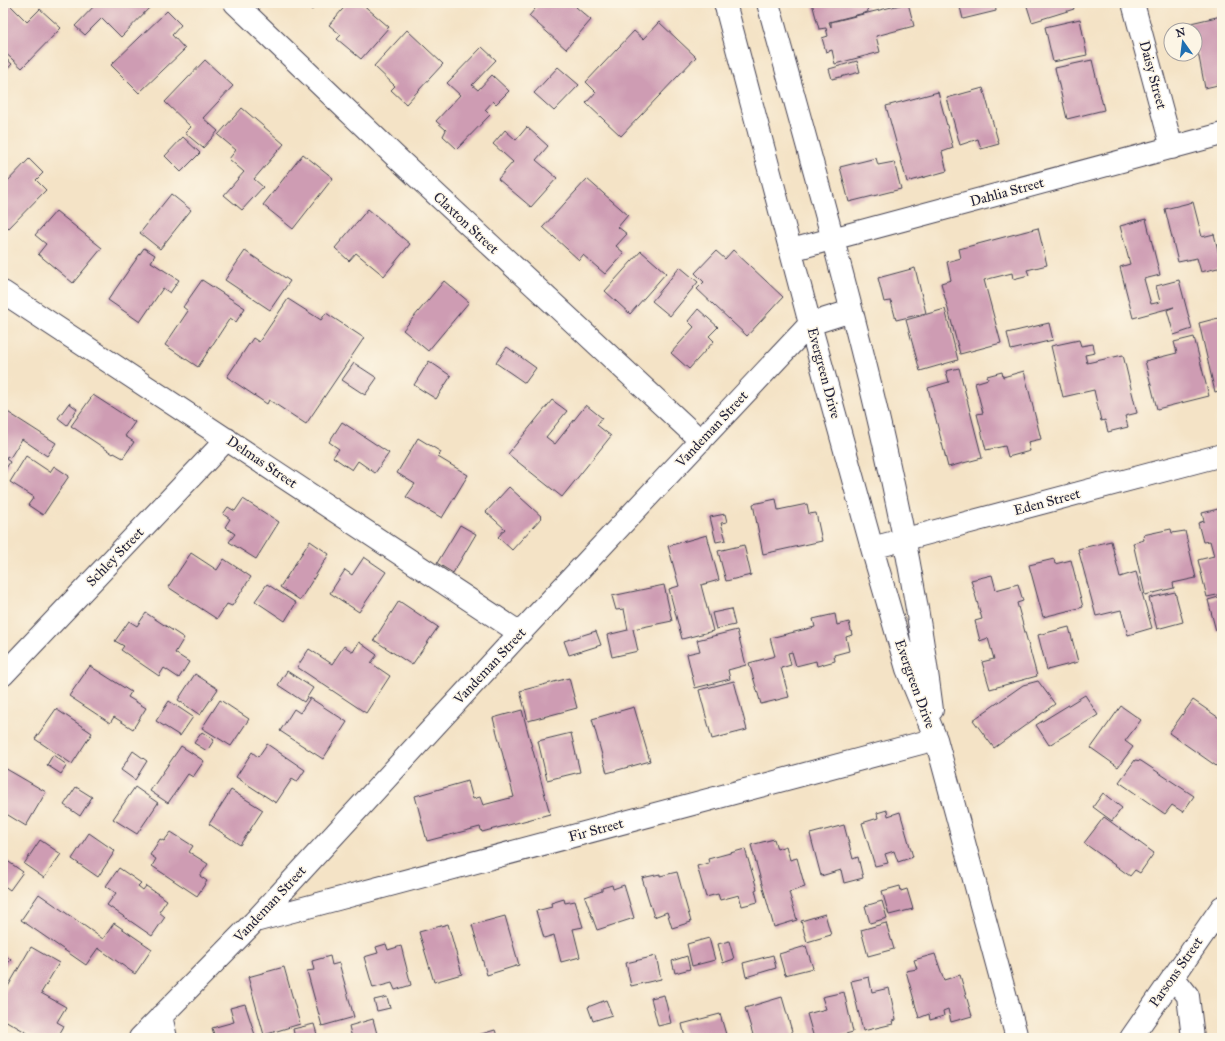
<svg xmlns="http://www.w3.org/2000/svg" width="1225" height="1041" viewBox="0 0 1225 1041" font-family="'IM FELL Great Primer',serif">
<rect width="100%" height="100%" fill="#fcf5e5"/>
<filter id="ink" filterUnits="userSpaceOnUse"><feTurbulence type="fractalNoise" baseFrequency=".025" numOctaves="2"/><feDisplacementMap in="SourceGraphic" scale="8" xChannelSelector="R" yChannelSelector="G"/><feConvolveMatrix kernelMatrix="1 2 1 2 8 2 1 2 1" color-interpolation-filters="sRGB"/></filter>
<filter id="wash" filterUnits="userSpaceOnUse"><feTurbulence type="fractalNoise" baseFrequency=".012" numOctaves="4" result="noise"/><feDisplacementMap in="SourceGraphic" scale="16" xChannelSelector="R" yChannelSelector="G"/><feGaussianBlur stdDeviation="0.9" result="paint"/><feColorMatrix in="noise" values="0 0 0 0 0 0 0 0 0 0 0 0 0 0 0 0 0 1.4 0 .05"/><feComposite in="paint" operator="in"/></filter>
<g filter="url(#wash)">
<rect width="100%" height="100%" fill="#f4e3c6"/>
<g id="blocks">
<path fill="#ce9cb3" d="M97 3H150L152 5 121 37 102 18 85 35 75 26Z
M304 3H318L312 10Z
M348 3H361L389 27 361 59 337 39 341 35 329 25Z
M540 3H579L576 7 591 20 566 49 529 16Z
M812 3H866L868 12 829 22 831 27V22L908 3 914 26 876 36 880 52 835 64 832 50 826 52 822 38 828 36 826 28 819 29Z
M959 3H995L996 11 963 19Z
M1026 3H1072L1074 9 1032 22Z
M9 4 27 22 40 9 61 28 22 68 3 51V11Z
M167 11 181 25 172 35 185 49 139 93 111 65Z
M1221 16 1222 84 1205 88 1198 52H1195V30H1183L1182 25Z
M1080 19 1087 55 1053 62 1045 27Z
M659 22 696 57 621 136 586 103 596 92 586 82 634 31 643 39Z
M407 30 443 64 406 104 391 90 395 86 374 66Z
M482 47 496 60 472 85 478 90 492 75 509 91 496 104 493 101 485 110 490 115 457 149 443 136 446 130 436 121 460 95 447 83Z
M3 56 12 64 3 74Z
M205 60 233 86 203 118 218 131 203 148 185 133 191 127 165 102Z
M1092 60 1104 110 1067 119 1055 68Z
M857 61 860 72 832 79 829 69Z
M558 67 579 85 554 111 534 93Z
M983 88 999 144 981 149 978 139 960 145 947 98Z
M938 92 953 148 942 152 947 171 907 182 886 106Z
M242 108 284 144 254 179 263 187 242 210 224 195 244 172 229 159 236 150 218 135Z
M527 127 548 146 536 160 557 178 531 207 498 179 513 162 493 144 505 130 516 140Z
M183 137 200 153 181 172 165 156Z
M303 154 333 178 293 229 263 205Z
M876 158 878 165 894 162 901 189 849 202 840 167Z
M29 159 43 173 36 180 46 190 8 229 3 224V186Z
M587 179 628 215 618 227 627 234 616 246 624 253 605 274 583 255 579 260 543 227Z
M171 194 191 210 160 249 140 233Z
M1193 202 1202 237 1214 234 1222 267 1201 272 1197 258 1178 262 1165 209Z
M368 209 410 244 384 276 356 253 349 261 335 248Z
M56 211 102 248 73 283 38 254 46 244 35 235Z
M1146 219 1160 275 1144 279 1151 304 1160 302 1156 286 1179 280 1192 329 1174 335 1167 310 1174 307 1133 318 1120 267 1130 264 1120 226Z
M1038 228 1047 265 1027 270 1029 275 1013 279 1012 273 984 280 1001 343 960 354 941 283 951 280 947 262 961 258 959 249Z
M144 248 155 255 151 262 179 280 170 293 163 288 140 322 108 300Z
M733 250 783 297 747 336 697 289 704 282 695 273 716 251 725 259Z
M245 251 290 281 270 310 225 280Z
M641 251 666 273 630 314 605 291Z
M680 267 698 282 670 316 652 301Z
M915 268 926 313 896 320 891 301 884 302 878 278Z
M202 280 245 308 236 322 230 318 198 367 165 345 188 311 183 307Z
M444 281 469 302 428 351 403 330Z
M288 299 321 320 326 313 364 338 306 424 269 400 267 404 227 377 253 338 259 342Z
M698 309 718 327 709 336 714 341 689 369 671 353 694 327 688 321Z
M945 309 958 360 920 371 906 320Z
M1222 317V390L1215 392 1199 323Z
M1049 323 1053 340 1011 350 1007 333Z
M1194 337 1209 396 1157 409 1145 361 1177 353 1174 342Z
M1079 340 1081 346 1093 344 1095 353 1085 355 1087 363 1123 355 1137 413 1125 416 1128 427 1108 432 1105 420 1101 421 1094 390 1063 397 1051 346Z
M507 347 536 368 525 383 496 363Z
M429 361 451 376 436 399 414 385Z
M354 363 377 378 365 395 342 380Z
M959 368 982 458 948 467 928 388 949 382 946 371Z
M1024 371 1041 439 1028 442 1030 451 1008 457 1005 446 986 450 977 414 983 413 975 383 988 379 987 376 1002 372 1003 377Z
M93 395 135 422 125 436 134 442 123 458 114 453 113 454 71 426Z
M552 400 567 411 546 437 555 444 586 405 602 418 597 425 611 436 562 497 508 454Z
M69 403 77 409 67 425 58 418Z
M6 411 56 443 47 456 22 439 10 458 7 456 6 459 10 462 3 473V415Z
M342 422 389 453 375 473 358 461 352 470 333 457 339 449 329 442Z
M418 438 441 452 438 457 468 475 442 518 406 497 415 484 397 473Z
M26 456 50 472 54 466 69 476 43 515 28 505 34 497 10 482Z
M509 487 542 517 512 550 498 537 505 529 486 512Z
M243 499 279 522 256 559 229 542 235 534 225 527 230 519 223 514 228 507 235 511Z
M776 499 778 510 807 504 809 514 816 513 822 541 763 554 753 504Z
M1222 508V594L1207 597 1198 560 1214 556 1210 541 1203 542 1198 523 1204 521 1202 513Z
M725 514 727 522 721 523 726 540 716 542 710 517Z
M460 525 476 534 453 573 437 563Z
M1171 529 1172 533 1185 531 1196 578 1173 583 1174 588 1145 595 1133 543 1144 540 1143 535Z
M707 535 719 580 701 585 713 631 682 639 669 589 679 586 668 546Z
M310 541 329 554 300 600 280 587Z
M1111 541 1120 577 1136 572 1152 628 1128 635 1121 610 1096 616 1078 549Z
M744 545 751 575 726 581 718 551Z
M191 553 217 570 224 559 251 577 232 606 227 604 217 619 168 587Z
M364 557 386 572 359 612 330 593 345 570 352 575Z
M1054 559 1055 564 1071 560 1083 607 1043 617 1029 565Z
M992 575 996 590 1018 584 1023 601 1017 603 1037 676 990 689 982 662 994 659 988 638 980 641 975 621 982 619 971 580Z
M267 584 296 603 285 621 255 601Z
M664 585 672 621 633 629 638 651 612 657 607 635 628 630 624 609 616 610 612 596Z
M1175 592 1183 622 1157 629 1149 598Z
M1222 596V629L1216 631 1208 600Z
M399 601 438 627 412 665 374 640Z
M731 609 735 625 716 629 712 613Z
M146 613 184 638 175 653 189 662 179 678 164 668 159 676 121 650 124 646 115 641 129 621 137 626Z
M835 614 837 625 849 622 852 635 846 637 849 651 834 655 835 661 817 666 816 661 796 666 792 652 788 653 791 665 781 668 789 697 761 704 749 663 775 656 770 638 815 627 813 619Z
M1069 627 1078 662 1047 670 1038 635Z
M737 630 746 665 728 670 730 679 695 688 687 654 700 651 697 640Z
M596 631 601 645 569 655 564 641Z
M359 642 377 655 371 663 390 676 366 713 297 667 309 649 332 664 344 646 353 652Z
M90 666 131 692 128 697 146 708 133 729 114 717 110 723 69 696Z
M287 671 313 688 304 702 278 685Z
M195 674 218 689 200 715 178 700Z
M569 678 577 708 528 721 520 691Z
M734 681 747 730 712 739 699 690Z
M1038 681 1055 704 994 748 973 720 1023 685Z
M1085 695 1098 715 1049 745 1036 725Z
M310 698 347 722 323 759 280 731 294 709 300 713Z
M220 700 249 719 231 746 202 728Z
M1193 700 1222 720V770L1169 733Z
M169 701 193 717 180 736 156 721Z
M1121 706 1141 720 1125 741 1133 747 1118 767 1091 748Z
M634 707 650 761 607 773 592 719Z
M56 709 92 733 72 764 35 739Z
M522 710 550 814 482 832 480 827 427 841 415 796 468 781 473 799 480 797 483 805 514 797 493 718Z
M202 732 214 740 207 751 194 743Z
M571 733 580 772 547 780 538 741Z
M267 744 305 770 297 782 292 779 276 803 236 777 252 752 258 757Z
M181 746 204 761 193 777 188 774 168 803 150 791Z
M133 751 147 761 135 780 121 770Z
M53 755 67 765 61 774 47 765Z
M1135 760 1141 761 1194 796 1183 812 1172 805 1165 814 1119 782Z
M3 767 46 792 26 826 3 812Z
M76 787 92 797 80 816 64 805Z
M135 787 158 803 137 834 113 819Z
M231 790 263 810 240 845 209 824Z
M1103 793 1122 808 1112 821 1093 807Z
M887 810 888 816 900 812 913 857 898 862 894 851 885 854 888 863 875 866 862 823 878 818 877 813Z
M1104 817 1154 853 1140 873 1135 870 1130 876 1084 843Z
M844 825 853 859 858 857 863 878 844 883 841 870 821 876 810 834Z
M171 832 193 846 189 852 208 864 200 876 207 881 197 896 152 866 156 859 150 855 160 839 164 841Z
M89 833 115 851 98 877 72 859Z
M774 839 777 849 786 846 790 860 797 858 805 887 789 892 797 920 774 927 751 845Z
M40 840 61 854 44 878 24 864Z
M745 849 757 889 755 890 758 902 742 906 739 895 720 900 718 894 706 897 697 866 709 863 708 859Z
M6 860 23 872 10 890 3 885V864Z
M119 868 141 883 138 886 143 890 146 886 167 900 159 912 165 917 152 936 107 905 116 893 106 886Z
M677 872 691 922 672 928 667 912 654 917 642 878 660 874V876Z
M612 885 613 889 624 885 634 918 597 930 585 897 602 891V888Z
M900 886 901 891 907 889 913 909 889 915 882 891Z
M39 894 103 939 114 923 152 949 135 974 98 948 86 965 21 920Z
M564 899 565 903 575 901 583 927 573 929 580 957 561 962 554 935 544 938 536 911 552 907 551 903Z
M882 901 887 918 870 923 865 906Z
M825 914 831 935 807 942 801 921Z
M505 916 519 965 487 975 472 925Z
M886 923 894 949 868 956 861 930Z
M448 924 462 974 434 982 419 932Z
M709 938 715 960 692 966 687 944Z
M729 941 734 959 723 963 718 944Z
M386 944 388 950 401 946 411 985 395 990 392 983 373 988 364 957 378 953 376 947Z
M806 946 813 968 785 975 779 954Z
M31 947 59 963 41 993 66 1007 57 1022 64 1026 57 1038H36L3 1019V995Z
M3 953 11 960 3 968Z
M935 954 944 980 960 975 972 1016 951 1022 948 1009 943 1011 944 1016 930 1020 929 1014 919 1018 906 971 917 969 914 960Z
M773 955 776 968 746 977 743 963Z
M330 956 332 965 339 963 354 1017 322 1026 307 971 314 970 312 961Z
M656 956 661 979 631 986 626 963Z
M687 956 690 969 675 973 672 961Z
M284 967 300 1024 264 1035 248 977Z
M869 977 872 992 889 988 896 1020 892 1021 893 1024 863 1031 851 981Z
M844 992 853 1032 831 1038H814L807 1014 826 1009 822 997Z
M664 995 671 1023 658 1026 651 998Z
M387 997 390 1008 377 1011 374 1000Z
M782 997 794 1038H754L745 1008Z
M606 1000 612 1015 593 1021 588 1007Z
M245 1004 256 1038H215L212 1028 234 1022 230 1008Z
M720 1014 727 1038H685L682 1024Z
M373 1019 378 1038H352L349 1026Z
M314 1024 318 1038H295L293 1029Z
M495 1030 498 1038H468Z"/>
</g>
</g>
<g filter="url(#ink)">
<use href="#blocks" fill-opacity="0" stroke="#423f50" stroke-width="1"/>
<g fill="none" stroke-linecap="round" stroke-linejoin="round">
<g stroke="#423f50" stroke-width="24">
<path id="minor" d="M235 3 396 157 701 441
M725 3 810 324 872 548 907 669 936 739 1017 1038
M768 3C832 236 902 470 932 710
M1133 3 1172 148
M791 250 1222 134
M3 292 520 633
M872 548 1222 455
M3 675 227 439
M255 921 936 739
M1173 977 1188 996 1193 1038
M161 1016 166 1038
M140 1038 255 921 520 633 810 324 851 311
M1131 1038 1222 907"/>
</g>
<use href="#minor" stroke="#fff" stroke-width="22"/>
</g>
</g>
<g text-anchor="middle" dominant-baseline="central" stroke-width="3" stroke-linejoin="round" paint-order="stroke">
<g font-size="14" fill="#22223b" stroke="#fcf5e5">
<text transform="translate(1153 75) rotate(75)">Daisy Street</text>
<text transform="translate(1007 192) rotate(-15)">Dahlia Street</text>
<text transform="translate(466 223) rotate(43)">Claxton Street</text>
<text transform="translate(824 373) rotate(75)">Evergreen Drive</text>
<text transform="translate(712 429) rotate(-47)">Vandeman Street</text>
<text transform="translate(262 462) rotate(34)">Delmas Street</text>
<text transform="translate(1047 502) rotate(-15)">Eden Street</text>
<text transform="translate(115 557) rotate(-46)">Schley Street</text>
<text transform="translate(490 666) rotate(-47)">Vandeman Street</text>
<text transform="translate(915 684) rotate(70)">Evergreen Drive</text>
<text transform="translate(596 830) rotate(-15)">Fir Street</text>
<text transform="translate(270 904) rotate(-47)">Vandeman Street</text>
<text transform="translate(1176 972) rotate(-55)">Parsons Street</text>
</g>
</g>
<rect width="1225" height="1041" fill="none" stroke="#fcf5e5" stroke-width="16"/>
<g transform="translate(1183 42) rotate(346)"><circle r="19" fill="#fcf5e5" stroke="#a5a1a1"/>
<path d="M0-3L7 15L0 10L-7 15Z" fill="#1f6fb2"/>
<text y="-6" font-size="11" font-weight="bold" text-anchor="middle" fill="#22223b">N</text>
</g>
</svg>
